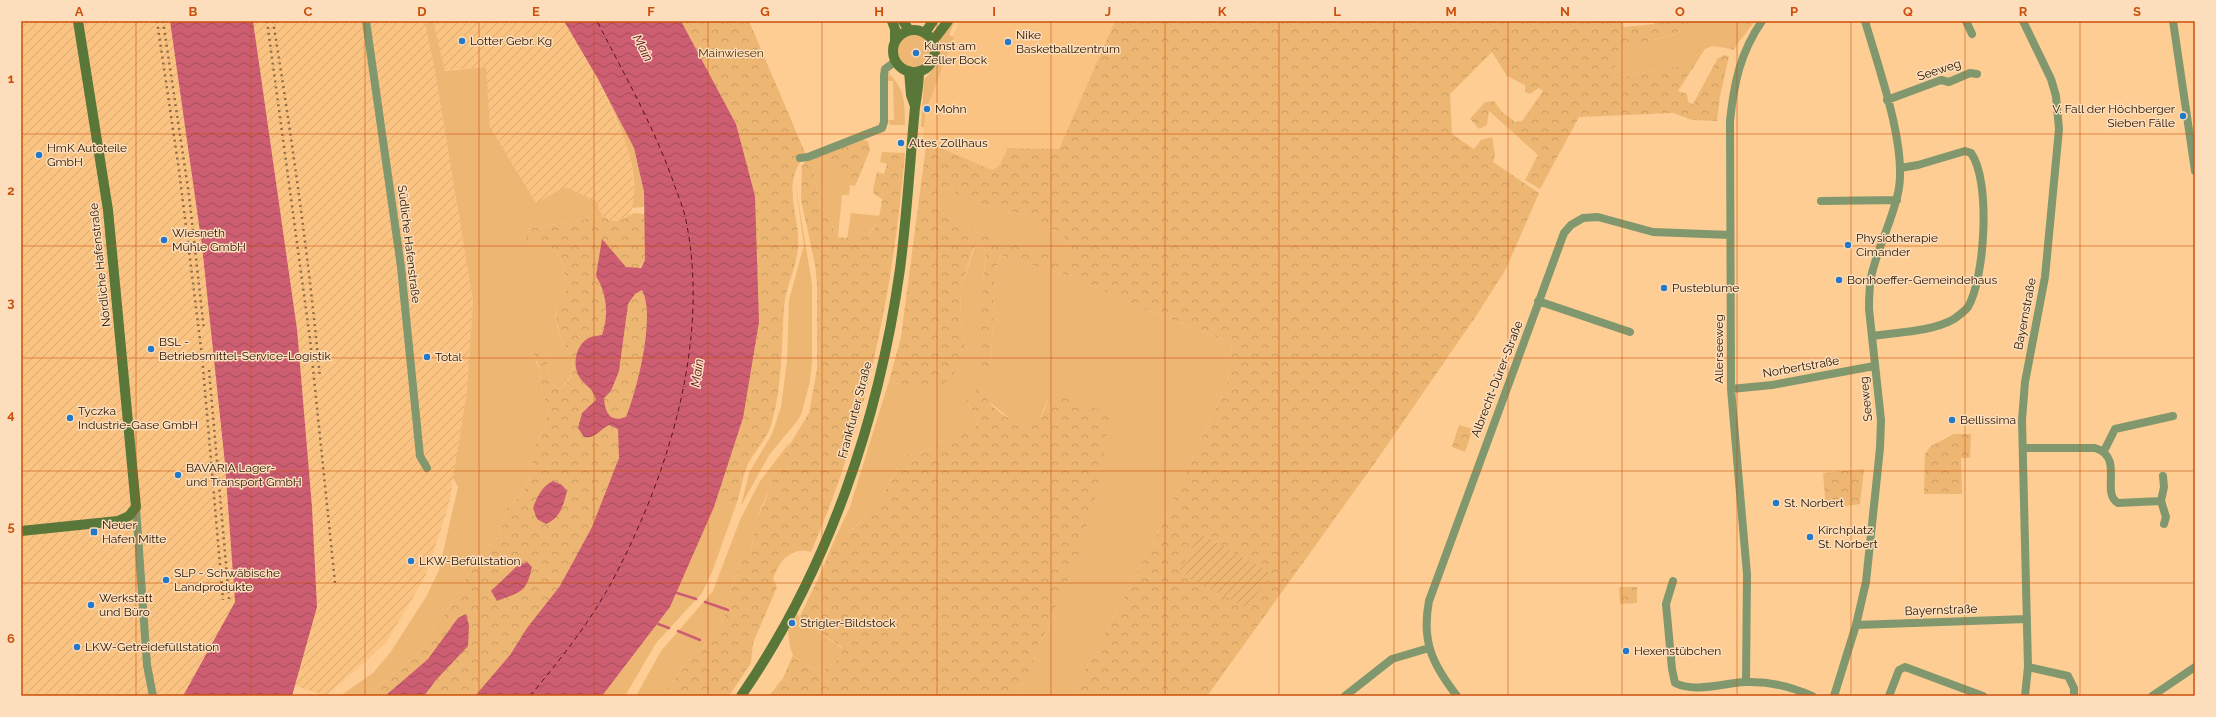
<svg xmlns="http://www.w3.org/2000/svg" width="2216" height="717" viewBox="0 0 2216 717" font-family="Raleway,sans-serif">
<defs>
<pattern id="industrial-furrows" width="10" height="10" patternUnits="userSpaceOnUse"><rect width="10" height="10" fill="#fac382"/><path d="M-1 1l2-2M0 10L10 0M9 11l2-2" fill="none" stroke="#d6a76e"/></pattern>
<pattern id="forest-crowns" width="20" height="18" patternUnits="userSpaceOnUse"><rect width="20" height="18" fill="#edb673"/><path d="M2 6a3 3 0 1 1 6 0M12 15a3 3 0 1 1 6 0" fill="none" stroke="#cb9c62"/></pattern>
<pattern id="garden-furrows" width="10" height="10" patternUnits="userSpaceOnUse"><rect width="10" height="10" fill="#edb673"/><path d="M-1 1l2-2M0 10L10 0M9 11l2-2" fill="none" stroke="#cb9c62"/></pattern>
<pattern id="water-waves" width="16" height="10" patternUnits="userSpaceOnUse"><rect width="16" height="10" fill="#cd5e72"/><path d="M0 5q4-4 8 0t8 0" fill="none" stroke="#a64c5b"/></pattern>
</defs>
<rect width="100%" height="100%" fill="#fecd93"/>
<path fill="#fac382" d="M959 21H1115L1059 149 1008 148 999 166 992 170 938 147 922 145 926 110Z"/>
<path fill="url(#industrial-furrows)" d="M21 21H170L202 246 225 464 235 602 183 696H21Z
M253 21H564L598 79 630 151 635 198 630 215 624 220 616 222 609 221 603 216 599 210 536 203 490 127 485 67 435 71 473 301 467 391 449 504 426 575 386 643 326 696 295 686 317 607 312 507 297 329Z"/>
<path fill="#edb673" d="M425 21H433L445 71 486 67 490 127 536 203 565 187 598 202 599 210 603 216 528 229 527 240C534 243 542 243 548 246 566 254 564 279 566 296L555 306C555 325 559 340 572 354 573 371 573 380 558 390 541 372 552 365 543 348L536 362 540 371 542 392 548 407 545 427 533 450V469L526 486 520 497 507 508 499 535 480 555 438 625 419 653 372 691 369 696H340L373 673 390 653 426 597 439 570 458 487 453 478 467 391 473 301 435 71Z
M1694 21H1744V24L1726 48 1712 46 1705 49H1698L1684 65 1615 78 1611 70 1617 65 1621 55 1643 43 1675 34Z
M952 22 954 23 949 35 954 37 926 110 924 127H921L924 80 937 64 940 41Z
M897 51a17 17 0 1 1 34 0a17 17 0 1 1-34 0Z
M889 74C905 88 905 105 905 125H890L888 120H894L893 81H887Z
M598 79 634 148 644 192 645 207 632 208C642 163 616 119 598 79Z
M831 162 850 185 849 195H842L838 237 820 204 813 169 816 165Z
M795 181 812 284V362L810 381 802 412 798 420 769 455 741 506 749 473 772 434 781 407 787 360 789 300 804 245Z
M948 187 964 200 1032 217 1063 236 1072 247 1066 265 983 236 939 211 935 195Z
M851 213 880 216C871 234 868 239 847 239Z
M979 244 986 251C981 292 983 330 986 370L991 362 995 272 1000 255 1073 277 1144 309 1232 343 1228 381 1154 541 1071 696H1018L1076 562 1048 398 1041 416 1030 424 1014 422 983 397 980 387 967 401 978 420 974 433 952 436 926 452 904 455 880 501 856 526 833 543 850 507 889 381 919 390 965 345 960 318 961 289 974 248Z
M790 442 755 522 751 554 741 562 728 598 727 610 721 623 703 647 692 655 662 696H636L661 651 713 591 740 520 760 481Z
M716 499 736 505 712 572 702 593 656 643 625 696H602L670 607Z
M797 613 802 621 842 648 838 659 822 672 810 668 793 655 790 648 788 630Z"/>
<path fill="url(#forest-crowns)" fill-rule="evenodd" d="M681 21H749L806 155C779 184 801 214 798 248 796 268 786 287 784 307 781 347 783 382 772 422 768 438 755 450 748 464 742 477 741 492 736 505L716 499 743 418 736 124Z
M1115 21H1622L1624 27 1653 24 1659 21H1694L1675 34 1643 43 1621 55 1617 65 1611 70 1615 78 1684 65 1698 49H1705L1678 91 1687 94 1688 102 1693 104 1718 58 1724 55 1729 56 1720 96 1717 121 1692 120 1673 113 1579 117 1540 189 1525 180 1538 155 1489 111 1487 125 1479 129 1470 119 1485 102 1494 101 1502 112 1515 122 1522 121 1543 91 1539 88 1530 94 1525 92V85L1507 76 1492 52 1450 94 1452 134 1474 149 1481 140 1492 137 1495 155 1493 162 1539 193 1506 269 1478 313 1374 464 1207 696H1071L1154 541 1228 381 1232 343 1144 309 1073 277 1000 255 995 272 991 363 987 370 981 365 978 342 986 251 979 244 973 248 961 289 960 318 965 345 953 376 940 386 919 390 889 381 901 337 926 146 938 147 992 170 999 166 1008 148 1059 149ZM948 187 964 200 1032 217 1063 236 1072 247 1066 264 1056 256 983 236 939 211 935 195Z
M1746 21H1755L1733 50 1726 48Z
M860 139 868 141 870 150 855 186 850 185 831 162 816 165 813 169 820 204 838 237C871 242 878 232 882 199L874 194 873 190 877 172 884 174 887 164 880 162 882 152 905 153C893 292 867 423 811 552 790 546 779 562 773 579L777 587 753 643 751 663 729 696H662L692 655 703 647 721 623 727 610 728 598 741 562 751 554 755 522 763 506 781 459 809 413 817 369V284L815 264 801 200 802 166 806 161Z
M634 213 646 214 645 260 614 300 591 385 607 422 621 429 618 465 593 527 561 587 511 655 477 696H418L428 660 387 696H369L372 691 419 653 438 625 480 555 499 535 507 508 520 497 526 486 533 469V450L545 427 548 407 542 392 540 371 534 353 536 347 543 348C552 365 541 372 558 390 574 380 573 372 572 354 559 340 556 325 555 306L566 296C564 279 566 254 548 246 541 243 533 243 527 240L525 234 528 229 603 216C616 226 622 220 634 213Z
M639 287 643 290 646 295 648 343 641 381 625 420 618 422 606 418 603 397 626 300Z
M980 387C986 406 1021 435 1040 417 1048 409 1043 401 1056 392L1109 414 1102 474 1076 562 1018 696H769L783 678 793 655 810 668 822 672 838 659 842 647 802 621 800 616 819 577 833 543 856 526 880 501 904 455 926 452 952 436 974 432 978 420 967 401 969 395Z
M1459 425 1473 429 1465 452 1452 447Z
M1954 434H1971L1970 458H1961L1962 494H1924L1925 454 1931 446Z
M1864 469 1860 504 1826 509 1823 473Z
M1619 587H1637V603L1620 604Z"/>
<path fill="url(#garden-furrows)" d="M1200 533 1272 574 1246 608 1179 572Z"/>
<path fill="url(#water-waves)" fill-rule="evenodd" d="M170 21H253L297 329 312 507 317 607 292 696H183L235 602 225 464 202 246Z
M564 21H681L736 124 755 196 759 322 743 418 714 507 670 607 602 696H475L510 655 527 628 560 586 592 527 619 458 618 429 609 425C599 430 596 439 584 437L578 428 582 413 596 400C592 386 587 388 580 378 572 367 575 347 587 339 591 336 597 336 602 335 609 315 607 294 596 276L602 239 626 267 641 268 645 260 644 192 634 148 598 79ZM642 290C656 316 637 390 626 417 610 423 605 413 604 398L611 391 619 371 628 304 635 294Z
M553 481 562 485 567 491C563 506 561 517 546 524L537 519 533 508C537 497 542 486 553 481Z
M527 562 532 567C526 594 521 591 497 601L491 591 517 566Z
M466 614 469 625 468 646 436 680 424 696H385L428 659 458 618Z"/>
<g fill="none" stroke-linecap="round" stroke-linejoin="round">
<path stroke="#cd5e72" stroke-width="2.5" d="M677 593 696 599
M705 602 728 610
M658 624 669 628
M678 631 700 640"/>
<path stroke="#591124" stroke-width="1" stroke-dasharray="5 4" stroke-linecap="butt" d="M530 696C559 661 588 625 610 585 668 478 712 338 685 216 682 204 677 193 673 181 653 125 624 74 597 21"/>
<path stroke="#81976e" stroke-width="8" d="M366 21 401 267 420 456 427 468
M1966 21 1972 34
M2023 21 2051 79 2056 96 2059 129 2045 277 2025 382 2022 420 2028 667 2025 696
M2173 21 2195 171
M1887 100 1941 80 1949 82 1970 73 1977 74
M800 158 808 157 882 128 884 122V75L885 69 896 61
M1821 201 1897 200
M1538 301 1630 332
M1872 336C1898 332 1931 332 1954 319 1958 316 1965 311 1968 307 1985 278 1991 180 1971 153L1965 151 1918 165 1900 168
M1731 389 1772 385 1874 366
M2023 448H2095C2125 457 2100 493 2118 503L2161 501 2164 487 2163 476
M2104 451 2115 429 2173 416
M2161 501 2166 517 2164 524
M136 507 147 665 153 696
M1673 581 1666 604 1672 669 1675 683C1695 693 1724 683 1745 682 1769 681 1790 686 1812 696
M1856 625 2027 619
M2028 667 2068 676 2074 688V696
M1746 682 1747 574 1731 389 1730 121C1734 83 1740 53 1762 21
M1345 696 1392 659 1429 648
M1457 696C1433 665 1421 642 1429 601L1564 233 1571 225 1583 218 1598 217 1653 232 1730 235
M1834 696 1856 625 1866 582 1880 448 1881 420 1869 309C1869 297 1869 285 1872 273 1879 244 1894 217 1899 188 1906 143 1878 66 1865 21
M1889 696 1899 670 1905 667 1983 696
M2152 696 2195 667"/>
<path stroke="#587739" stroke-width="10" d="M892 21 895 29V41
M903 21 909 30
M893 51a21 21 0 1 1 42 0a21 21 0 1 1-42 0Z
M925 33 933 21
M932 40 936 37 948 21
M909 71 911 95 915 106
M21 531 118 521 129 516 136 507 108 210 78 21
M741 696C828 570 879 420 900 269 907 215 910 161 915 107 917 95 919 84 919 71"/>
<path stroke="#8d6c46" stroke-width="2.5" stroke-dasharray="2 4" stroke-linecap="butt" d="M157 21 179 170 202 356 223 600
M163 21 189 195 204 330
M267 21 310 339 335 583
M273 21C292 139 309 259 320 378
M209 370 229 599"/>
</g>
<path fill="none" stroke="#cb4f0a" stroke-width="1" stroke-opacity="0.55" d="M136 21V696M251 21V696M365 21V696M479 21V696M594 21V696M708 21V696M822 21V696M937 21V696M1051 21V696M1165 21V696M1279 21V696M1394 21V696M1508 21V696M1622 21V696M1737 21V696M1851 21V696M1965 21V696M2080 21V696M21 134H2195M21 246H2195M21 358H2195M21 471H2195M21 583H2195"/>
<g fill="#2379c7" stroke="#fddebc" stroke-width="1.5">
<circle cx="462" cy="41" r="4"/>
<circle cx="1008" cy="42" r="4"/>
<circle cx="916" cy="53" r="4"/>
<circle cx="927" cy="109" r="4"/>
<circle cx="2183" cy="116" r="4"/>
<circle cx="901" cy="143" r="4"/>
<circle cx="39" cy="155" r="4"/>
<circle cx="164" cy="240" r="4"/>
<circle cx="1848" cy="245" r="4"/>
<circle cx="1839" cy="280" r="4"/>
<circle cx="1664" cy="288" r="4"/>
<circle cx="151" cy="349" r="4"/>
<circle cx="427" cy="357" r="4"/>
<circle cx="70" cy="418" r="4"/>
<circle cx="1952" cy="420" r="4"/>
<circle cx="178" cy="475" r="4"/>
<circle cx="1776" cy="503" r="4"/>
<rect x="90" y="528" width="8" height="8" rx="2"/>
<circle cx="1810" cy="537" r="4"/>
<circle cx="411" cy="561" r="4"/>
<circle cx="166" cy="580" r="4"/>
<circle cx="91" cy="605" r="4"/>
<circle cx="792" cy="623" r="4"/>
<circle cx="77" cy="647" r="4"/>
<circle cx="1626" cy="651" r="4"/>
</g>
<g text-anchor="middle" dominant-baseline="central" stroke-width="3" stroke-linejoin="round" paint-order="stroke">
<g font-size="12" fill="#261400" stroke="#fddebc" text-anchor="start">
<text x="1016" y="35">Nike<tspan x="1016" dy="14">Basketballzentrum</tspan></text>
<text x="470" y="41">Lotter Gebr. Kg</text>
<text x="924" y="46">Kunst am<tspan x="924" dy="14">Zeller Bock</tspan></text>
<text x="935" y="109">Mohn</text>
<text x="2175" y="109" text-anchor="end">V. Fall der Höchberger<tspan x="2175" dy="14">Sieben Fälle</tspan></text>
<text x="909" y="143">Altes Zollhaus</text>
<text x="47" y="148">HmK Autoteile<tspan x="47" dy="14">GmbH</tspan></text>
<text x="172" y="233">Wiesneth<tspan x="172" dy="14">Mühle GmbH</tspan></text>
<text x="1856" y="238">Physiotherapie<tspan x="1856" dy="14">Cimander</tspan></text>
<text x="1847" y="280">Bonhoeffer-Gemeindehaus</text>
<text x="1672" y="288">Pusteblume</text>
<text x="159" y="342">BSL -<tspan x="159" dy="14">Betriebsmittel-Service-Logistik</tspan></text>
<text x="435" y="357">Total</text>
<text x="78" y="411">Tyczka<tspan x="78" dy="14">Industrie-Gase GmbH</tspan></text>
<text x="1960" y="420">Bellissima</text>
<text x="186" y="468">BAVARIA Lager-<tspan x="186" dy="14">und Transport GmbH</tspan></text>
<text x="1784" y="503">St. Norbert</text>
<text x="102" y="525">Neuer<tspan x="102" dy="14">Hafen Mitte</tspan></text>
<text x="1818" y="530">Kirchplatz<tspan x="1818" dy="14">St. Norbert</tspan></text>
<text x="419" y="561">LKW-Befüllstation</text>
<text x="174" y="573">SLP - Schwäbische<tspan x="174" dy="14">Landprodukte</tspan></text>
<text x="99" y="598">Werkstatt<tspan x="99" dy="14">und Büro</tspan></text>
<text x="800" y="623">Strigler-Bildstock</text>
<text x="85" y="647">LKW-Getreidefüllstation</text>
<text x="1634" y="651">Hexenstübchen</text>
</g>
<g font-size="12" fill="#4e3107" stroke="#fddebc">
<text x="731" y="53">Mainwiesen</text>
</g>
<g font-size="12" fill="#261400" stroke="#fddebc">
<text transform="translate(1939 70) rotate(-18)">Seeweg</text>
<text transform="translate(409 244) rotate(83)">Südliche Hafenstraße</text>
<text transform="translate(100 265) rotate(-96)">Nördliche Hafenstraße</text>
<text transform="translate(2025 314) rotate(-79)">Bayernstraße</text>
<text transform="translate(1719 349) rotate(-90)">Allerseeweg</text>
<text transform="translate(1801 367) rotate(-10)">Norbertstraße</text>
<text transform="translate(1497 379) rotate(-69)">Albrecht-Dürer-Straße</text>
<text transform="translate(1866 399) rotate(-96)">Seeweg</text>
<text transform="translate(855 410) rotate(-75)">Frankfurter Straße</text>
<text transform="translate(1941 610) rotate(-2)">Bayernstraße</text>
</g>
<g font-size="13" font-style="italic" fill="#591124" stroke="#fddebc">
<text transform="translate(643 48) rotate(62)">Main</text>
<text transform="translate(697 373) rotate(-82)">Main</text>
</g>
</g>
<rect width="2216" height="717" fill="none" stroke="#fddebc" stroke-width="44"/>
<rect x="22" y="22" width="2172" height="673" fill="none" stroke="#cb4f0a" stroke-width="1.5"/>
<g font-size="13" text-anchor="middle" font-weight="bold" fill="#cb4f0a">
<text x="79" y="16">A</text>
<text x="193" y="16">B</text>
<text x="308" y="16">C</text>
<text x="422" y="16">D</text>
<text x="536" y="16">E</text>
<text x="651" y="16">F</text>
<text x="765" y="16">G</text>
<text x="879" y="16">H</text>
<text x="994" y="16">I</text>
<text x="1108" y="16">J</text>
<text x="1222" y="16">K</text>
<text x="1337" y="16">L</text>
<text x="1451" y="16">M</text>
<text x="1565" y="16">N</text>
<text x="1680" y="16">O</text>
<text x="1794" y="16">P</text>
<text x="1908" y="16">Q</text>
<text x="2023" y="16">R</text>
<text x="2137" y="16">S</text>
<text x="11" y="83">1</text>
<text x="11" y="195">2</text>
<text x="11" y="307">3</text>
<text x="11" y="419">4</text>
<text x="11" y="531">5</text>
<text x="11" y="643">6</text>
</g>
</svg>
